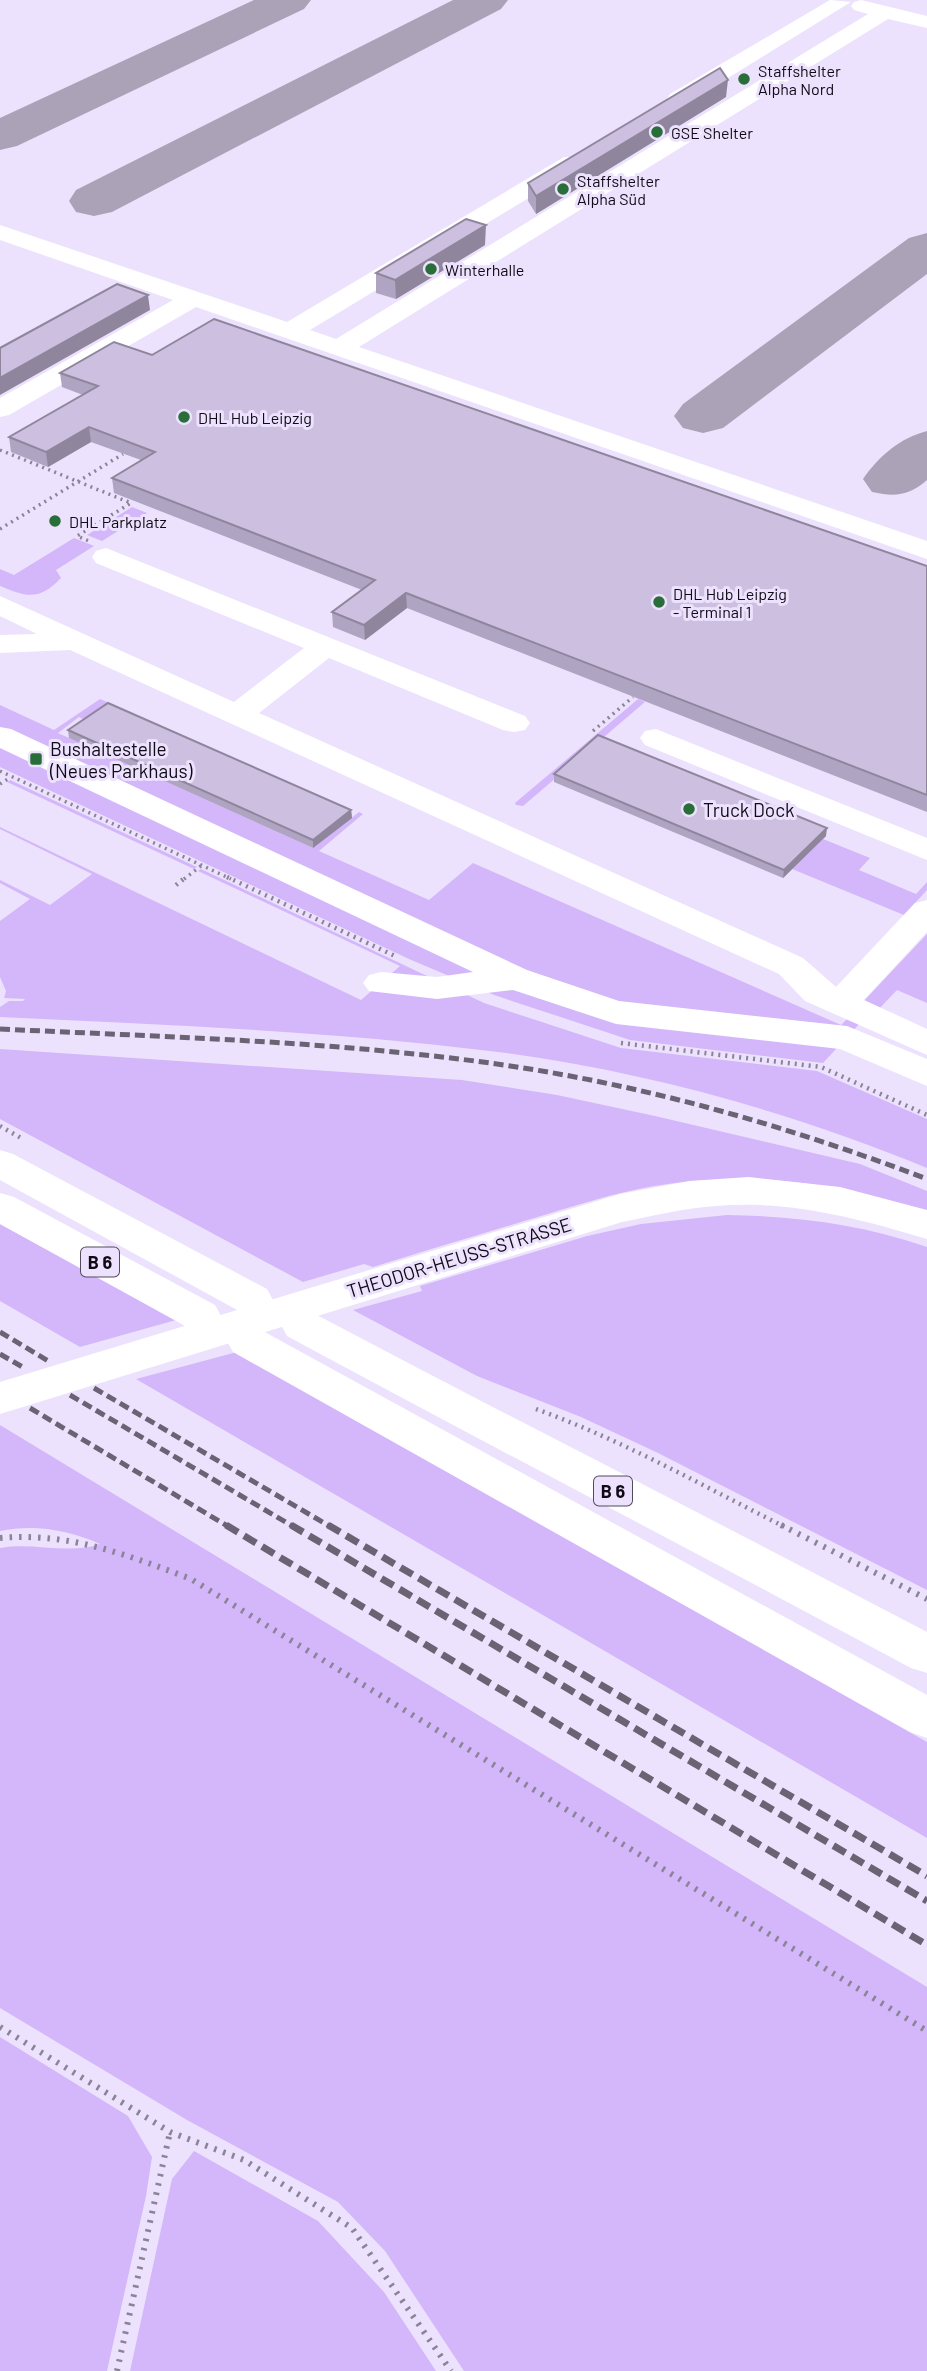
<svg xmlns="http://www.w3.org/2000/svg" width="927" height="2371" viewBox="0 0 927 2371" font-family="Barlow,sans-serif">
<rect width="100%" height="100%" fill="#ede2fd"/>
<path fill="#d3b7fa" d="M132 507 147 513 102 541 87 535Z
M74 538 94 546 56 570 61 578C39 601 26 597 0 586V569L14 575Z
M100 699 116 706 91 723 79 717 58 733 313 848 359 812 363 814 319 851 429 900 473 863 841 1025 849 1017 861 1022 823 1063 630 1040 494 995 409 959 0 767V705L54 730Z
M638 699 645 702 523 806 516 805 515 803Z
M10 780 197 867 194 869 7 782Z
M0 827 361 1000 400 966 198 871 201 869 484 1003 621 1048 817 1071 927 1119V1168C791 1112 644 1071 498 1052 333 1031 166 1025 0 1017V1007L9 1001H23L25 999 4 998 6 991 0 977V921L30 899 0 883V880L50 905 92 874 0 829Z
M823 839 870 858 859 870 916 894 927 882V890L904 915 792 869Z
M927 934V1003L897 990 876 1012 860 1005Z
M0 1049 462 1080 557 1095 655 1116 860 1164 927 1191V1213C841 1181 745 1171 654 1186 613 1193 571 1207 531 1219 478 1235 425 1251 373 1267L364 1264 303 1282 0 1119Z
M727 1215C795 1216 862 1224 927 1247V1590L658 1453 581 1417 477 1376 353 1310 422 1291 420 1286 587 1236 641 1224Z
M0 1224 176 1320 80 1347 0 1301Z
M237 1352 927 1742V1838L136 1379Z
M0 1425 927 1987V2371H464L385 2251 338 2202 187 2120 0 2008V1548C34 1542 68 1555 100 1544 68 1530 35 1524 0 1531Z
M0 2037 128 2116 152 2157 146 2196 107 2371H0Z
M194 2151 318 2221 384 2292 436 2371H130L172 2179Z"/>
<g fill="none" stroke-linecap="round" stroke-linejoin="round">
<path fill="#aca2b8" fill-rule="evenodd" d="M254 0H311L304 9 17 146 0 150V118Z
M453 0H508L501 9 112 212 94 216 76 212 69 201 76 190Z
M927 233V274L723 428 703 433 683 428 674 416 683 404 909 238Z
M927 431V480C909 496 895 497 872 492L863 479C879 456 900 438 927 431Z"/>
<path stroke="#8b8397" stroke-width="3.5" stroke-dasharray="2 4.5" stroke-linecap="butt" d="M0 450 131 503 77 536 89 541
M0 529 123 454
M593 731 633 697
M0 771 231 879
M0 784 11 777
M184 879 202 865"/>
<path stroke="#8b8397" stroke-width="4.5" stroke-dasharray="2 5" stroke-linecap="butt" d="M227 877 395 956
M176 885 186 877
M621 1043 821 1067 927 1115
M0 1126 21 1138
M536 1409C622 1440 703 1486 785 1527"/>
<path stroke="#8b8397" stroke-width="6" stroke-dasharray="2.5 7" stroke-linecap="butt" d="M781 1525 927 1599
M0 1538C69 1532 128 1555 191 1579L927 2031
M0 2027 170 2132 244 2160 352 2228 451 2371
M117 2371 170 2132"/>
<path fill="#fff" fill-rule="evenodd" d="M830 0 851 2 686 104H670L667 99 670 94Z
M861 0 927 16V28L888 19 359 347 927 541V559L196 307 9 415 0 417V398L173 300 0 240V225L287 322 564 157H580L583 162 580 167 310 330 336 339 868 14 854 10 851 6 854 2Z
M106 548 525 716 530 723 525 730 514 732 503 730 329 658 259 713 803 958 836 987 915 903 927 900V932L864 1000 927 1029V1055L805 1001 779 974 70 650 0 653V635L37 634 0 616V596L234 702 304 648 96 563 92 557 96 551Z
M0 727 11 729 527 970 619 1001 847 1026 927 1059V1086L840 1049 616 1024 513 990 437 999 369 991 363 983 369 975 381 972 437 977 473 972 0 748Z
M656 729 927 838V860L645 745 640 738 645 731Z
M749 1177 840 1187 927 1210V1239C857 1218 790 1200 717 1206 684 1208 653 1216 622 1222L0 1414V1382L620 1194 689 1181Z"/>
<path fill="#fff" fill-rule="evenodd" d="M0 1150 13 1154 267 1289 273 1300 267 1311 253 1315 239 1311 0 1180Z
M0 1193 14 1197 215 1305 221 1316 215 1327 201 1331 187 1327 0 1224Z
M301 1310 315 1314C519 1422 724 1525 927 1632V1673L911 1668C703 1556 494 1448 287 1336L281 1325 287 1314Z
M247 1326 261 1330 927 1695V1738L910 1732 233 1352 227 1341 233 1330Z"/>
<path stroke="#6a6374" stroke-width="5" stroke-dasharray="10 5" stroke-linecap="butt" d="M0 1029C166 1037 333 1041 497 1064 645 1085 788 1126 927 1179
M0 1332 50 1362
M0 1354 26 1369
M94 1388 331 1527
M70 1395 294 1527
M30 1408 229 1527"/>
<path stroke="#6a6374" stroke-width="7" stroke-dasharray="14 7" stroke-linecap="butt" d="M226 1525 927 1945
M291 1525 927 1901
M328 1525 927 1876"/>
</g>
<path fill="#afa4c1" d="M726 97 536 214 528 201V183Z
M485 245 396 299 376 293V273Z
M152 355 927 566V812L407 608 365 640 333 627 332 612 362 590 114 493 112 478 141 460 91 442 48 467 11 452 9 437 83 395 62 387 60 373Z
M68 730 351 810 352 818 313 848 69 738Z
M554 774 826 836 783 878 554 782Z"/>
<path fill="#8f869d" d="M728 80 726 97 536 214V196Z
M486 225 485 245 396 299 395 280Z
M148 295 150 310 0 395V378Z
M89 427 91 442 48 467 46 452Z
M406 593 407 608 365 640 364 625Z
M351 810 352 818 313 848V840Z
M827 828 826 836 783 878 784 870Z"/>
<path fill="#ccbfe0" stroke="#8f869d" stroke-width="2" d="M720 68 728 80 536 196 528 183Z
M466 219 486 225 395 280 376 273Z
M117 284 148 295 0 378V348Z
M214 319 927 566V795L406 593 364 625 332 612 375 580 112 478 155 452 89 427 46 452 9 437 98 386 60 373 114 342 152 355Z
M108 703 351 810 313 840 68 730Z
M598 735 827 828 784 870 554 774Z"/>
<g fill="#296d38" stroke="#ede2fd" stroke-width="2.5">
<circle cx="744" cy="79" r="7"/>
<circle cx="657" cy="132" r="7"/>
<circle cx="563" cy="189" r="7"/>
<circle cx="431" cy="269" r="7"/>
<circle cx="184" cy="417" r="7"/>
<circle cx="55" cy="521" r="7"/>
<circle cx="659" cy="602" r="7"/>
<rect x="29" y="752" width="14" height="14" rx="3.5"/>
<circle cx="689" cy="809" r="7"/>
</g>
<g text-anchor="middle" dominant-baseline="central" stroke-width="6" stroke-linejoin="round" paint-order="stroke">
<g font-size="16" fill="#0f0a15" stroke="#ede2fd" text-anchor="start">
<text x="758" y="70">Staffshelter<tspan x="758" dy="18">Alpha Nord</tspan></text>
<text x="671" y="132">GSE Shelter</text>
<text x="577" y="180">Staffshelter<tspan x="577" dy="18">Alpha Süd</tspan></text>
<text x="445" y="269">Winterhalle</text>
<text x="198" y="417">DHL Hub Leipzig</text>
<text x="69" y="521">DHL Parkplatz</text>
<text x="673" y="593">DHL Hub Leipzig<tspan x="673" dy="18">- Terminal 1</tspan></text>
</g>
<g fill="#ede2fd" stroke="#524b5b" stroke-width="2">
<rect x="81" y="1247.5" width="38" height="29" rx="5"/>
<rect x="594" y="1476.5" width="38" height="29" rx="5"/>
</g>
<g font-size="18" font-weight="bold" fill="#0f0a15">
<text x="100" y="1262">B 6</text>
<text x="613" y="1491">B 6</text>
</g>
<g font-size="19" fill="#0f0a15" stroke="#ede2fd" text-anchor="start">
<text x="50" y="748">Bushaltestelle<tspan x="50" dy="22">(Neues Parkhaus)</tspan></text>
<text x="703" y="809">Truck Dock</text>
</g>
<g font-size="19" fill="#0f0a15" stroke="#ede2fd">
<text transform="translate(459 1257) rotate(-17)">THEODOR-HEUSS-STRASSE</text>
</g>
</g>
</svg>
